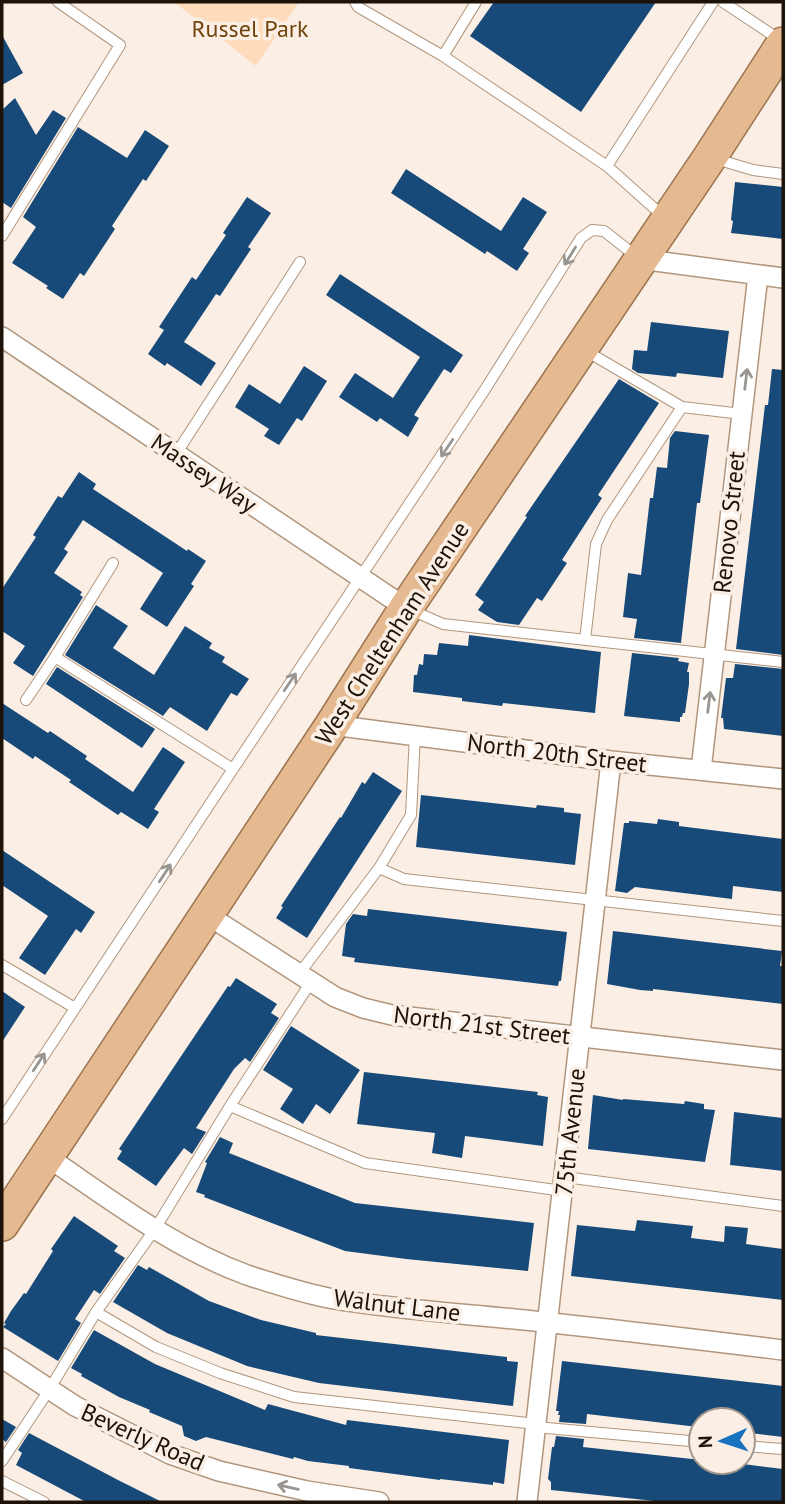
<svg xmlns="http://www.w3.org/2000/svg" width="785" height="1504" viewBox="0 0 785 1504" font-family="'PT Sans',sans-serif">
<rect width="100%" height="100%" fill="#fbefe5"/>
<path fill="#fddbbb" d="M174 2H299L256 66Z"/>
<path fill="#184a79" d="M494 2H656L581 112 470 36Z
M2 35 23 73 2 85Z
M15 98 36 135 53 110 66 118 11 208 2 202V110Z
M78 127 127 158 145 130 169 146 146 181 143 179 112 226 115 229 84 276 80 273 63 299 46 288 48 286 12 263 36 227 23 217Z
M406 169 501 231 523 197 547 212 523 249 529 253 517 271 487 251 485 254 391 193Z
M735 182 783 187V239L731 233 733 221 731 220Z
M247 197 271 213 248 247 251 249 220 296 216 294 184 342 216 363 201 386 167 363 165 366 148 354 164 330 159 327 192 277 196 280 226 235 223 233Z
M340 274 463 355 451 373 444 369 414 415 419 418 408 437 380 418 377 422 339 397 355 373 393 398 420 357 326 295Z
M651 322 729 331 723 378 677 373 676 377 638 373 632 369 634 350 647 351Z
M304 366 327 381 302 421 297 418 279 445 264 436 269 429 235 407 249 384 280 404Z
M772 369 783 370V655L736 649 765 405H768Z
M619 379 659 403 598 495 602 498 562 560 567 563 542 601 537 598 519 625 497 622 478 610 484 602 475 595 527 517 525 516Z
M675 431 709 435 700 503H697L681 643 634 638 637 619 623 617 628 573 641 575 650 498H653L657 467 667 468 670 438Z
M79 472 96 484 93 489 187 551 188 549 206 561 191 584 194 586 167 627 140 609 163 573 83 520 64 549 68 552 54 573 82 592 80 595 83 597 33 676 13 663 25 646 2 631V589L36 537 33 535 58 496 62 498Z
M96 605 128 626 113 648 154 675 185 626 212 643 209 648 225 657 222 662 249 679 237 696 231 693 207 731 170 707 163 716 65 655Z
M469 635 601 652 595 713 503 703 502 706 462 701V698L413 692 414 675H417L419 664 423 665 424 654 437 655 439 643 468 646Z
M632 653 679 658 678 661 689 663 687 672H689V684L685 713H683L682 717H680V722L624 716Z
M735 664 783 669V736L724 729 723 718H721L726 678H733Z
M57 667 155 729 142 748 46 684Z
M2 703 48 733 50 731 87 756 85 759 133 792 163 747 185 762 154 809 159 812 148 829 121 812 118 815 69 782 71 780 35 756 33 759 2 738Z
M373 772 402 791 307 938 276 918 283 907 281 906 340 817 341 818 362 782 365 784Z
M421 795 536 808 537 805 564 808V812L581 814 575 865 416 847Z
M658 819 679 822V826L783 839V892L733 886 732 899 635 887 627 893 615 891 624 823H629V821L657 824Z
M2 850 95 912 81 933 76 929 45 975 19 958 48 916 2 885Z
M368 909 567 932 561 981H559L558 986 354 962 355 958 342 956 346 924 353 914 367 916Z
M613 931 782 951 780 966H783V1004L653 989V991L640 990 607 984Z
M236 978 277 1004 271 1013 279 1018 250 1062 245 1058 234 1069 196 1128 206 1132 192 1154 184 1148 156 1186 117 1159 122 1151 119 1149 228 986 230 987Z
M2 991 25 1007 2 1042Z
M291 1026 360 1070 330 1114 316 1104 303 1124 280 1109 293 1089 263 1070Z
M364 1072 538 1092 537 1095 548 1097 543 1146 465 1136 462 1158 432 1153 435 1133 357 1124Z
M593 1095 623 1100V1099L684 1104 685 1101 704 1104V1109L715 1110 705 1162 588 1149Z
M734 1112 783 1118V1171L730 1165Z
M220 1137 233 1143 229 1153 355 1203 534 1223 528 1271 406 1259 345 1251 204 1197 205 1195 196 1192 207 1163 205 1162Z
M74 1216 118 1246 114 1251 125 1258 100 1294 94 1290 75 1319 81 1323 58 1361 3 1327 6 1324 4 1323 11 1311 24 1293 26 1294 53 1251 51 1249Z
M637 1220 693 1226 691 1238 724 1242 725 1226 748 1228 746 1244 783 1249V1300L571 1276 577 1225 635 1231Z
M138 1265 147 1270 149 1267 209 1301 261 1320 316 1333V1335L507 1357V1361L518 1362 513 1406 319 1383 247 1366 167 1333 113 1302Z
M94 1330 155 1364 265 1410 268 1404 346 1425 347 1420 509 1440 504 1484 493 1482V1485L440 1479V1480L349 1468V1466L308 1461 294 1457 293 1459 206 1437 196 1441 184 1436 182 1426 149 1412 150 1410 119 1397 81 1376 82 1374 71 1368Z
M562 1361 783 1386V1437L743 1432V1420H699L698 1427 587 1414 586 1424 559 1422 560 1415H558L559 1411H556Z
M2 1419 16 1427 6 1442 2 1439Z
M29 1433 118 1480 162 1502H86L16 1465 22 1453 18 1450Z
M556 1436 584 1439 583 1447 701 1460V1462L743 1464 783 1469V1502H664L551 1490V1482L548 1479 552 1447H554Z"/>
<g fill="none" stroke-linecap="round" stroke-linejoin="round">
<g stroke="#b1967d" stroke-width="12">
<path id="service" d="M355 2 358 7 443 56 607 166
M723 2 780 40
M443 56 476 2
M716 159 753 170 783 174
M664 217 607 166 713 2
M2 236 120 45 58 2
M682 407 742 414
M176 454 300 262
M113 563 55 657 233 769
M411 610 443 624 783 662
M585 640 596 544 607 520 682 407 586 351
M26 700 55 657
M379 868 404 879 783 921
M2 965 75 1008
M299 974 379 868 411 815 415 735
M230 1106 365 1163 563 1191
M2 1119 233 769 484 391 581 238 592 230 604 231 637 257
M565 1177 783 1206
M96 1312 156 1347 220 1373 294 1397 536 1424
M536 1427 701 1442
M743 1446 783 1449
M2 1461 49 1390 96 1312 155 1229 230 1106 311 982
M2 1481 44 1502"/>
</g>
<g stroke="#b1967d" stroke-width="22">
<path id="minor" d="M640 259 783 278
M2 337 406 608
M332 725 611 761 783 779
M701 770 758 275
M206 914 335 997 363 1008 392 1015 783 1060
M46 1156C110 1199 173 1248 247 1275 275 1284 305 1294 334 1299 393 1309 454 1313 514 1319 604 1328 693 1339 783 1350
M2 1358 75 1406 170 1454 219 1471 307 1491 379 1502
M527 1502 611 761"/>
</g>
<g stroke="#9b744f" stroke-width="36">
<path id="trunk" d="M2 1224 332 725 406 608 710 157 783 44"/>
</g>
<use href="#service" stroke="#fff" stroke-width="10"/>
<use href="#minor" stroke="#fff" stroke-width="19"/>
<use href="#trunk" stroke="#e6ba90" stroke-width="33"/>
</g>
<defs><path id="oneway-shaft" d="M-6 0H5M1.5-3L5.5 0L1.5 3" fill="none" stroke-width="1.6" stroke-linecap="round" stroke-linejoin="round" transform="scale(1.75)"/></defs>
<g stroke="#999590">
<use href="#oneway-shaft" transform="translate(570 256) rotate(122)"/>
<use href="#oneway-shaft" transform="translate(746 379) rotate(-83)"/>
<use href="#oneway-shaft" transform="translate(447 448) rotate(124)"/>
<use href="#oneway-shaft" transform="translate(290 682) rotate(-56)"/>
<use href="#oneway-shaft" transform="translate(709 702) rotate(-83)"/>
<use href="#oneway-shaft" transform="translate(165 873) rotate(-57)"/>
<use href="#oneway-shaft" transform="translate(39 1062) rotate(-57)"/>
<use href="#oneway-shaft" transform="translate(288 1487) rotate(-167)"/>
</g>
<g text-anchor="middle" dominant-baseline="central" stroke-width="7" stroke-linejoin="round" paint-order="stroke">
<g font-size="24" fill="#70440c" stroke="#fbefe5">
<text x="250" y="28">Russel Park</text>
</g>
<g font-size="24" fill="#1d1309" stroke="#fbefe5">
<text transform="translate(204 473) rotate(34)">Massey Way</text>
<text transform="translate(729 522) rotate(-84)">Renovo Street</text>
<text transform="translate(392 633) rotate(-57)">West Cheltenham Avenue</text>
<text transform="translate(557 753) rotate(7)">North 20th Street</text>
<text transform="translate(482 1025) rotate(7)">North 21st Street</text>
<text transform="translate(570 1132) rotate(-84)">75th Avenue</text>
<text transform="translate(397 1305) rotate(7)">Walnut Lane</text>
<text transform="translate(143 1437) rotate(24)">Beverly Road</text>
</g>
</g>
<rect width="785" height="1504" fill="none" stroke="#1d1309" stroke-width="7"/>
<g transform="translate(722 1441) rotate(267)"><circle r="33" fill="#fbefe5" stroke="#a2978d" stroke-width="2"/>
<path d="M0-5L12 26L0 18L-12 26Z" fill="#1671be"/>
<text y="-10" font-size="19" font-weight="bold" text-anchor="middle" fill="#1d1309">N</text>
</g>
</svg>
